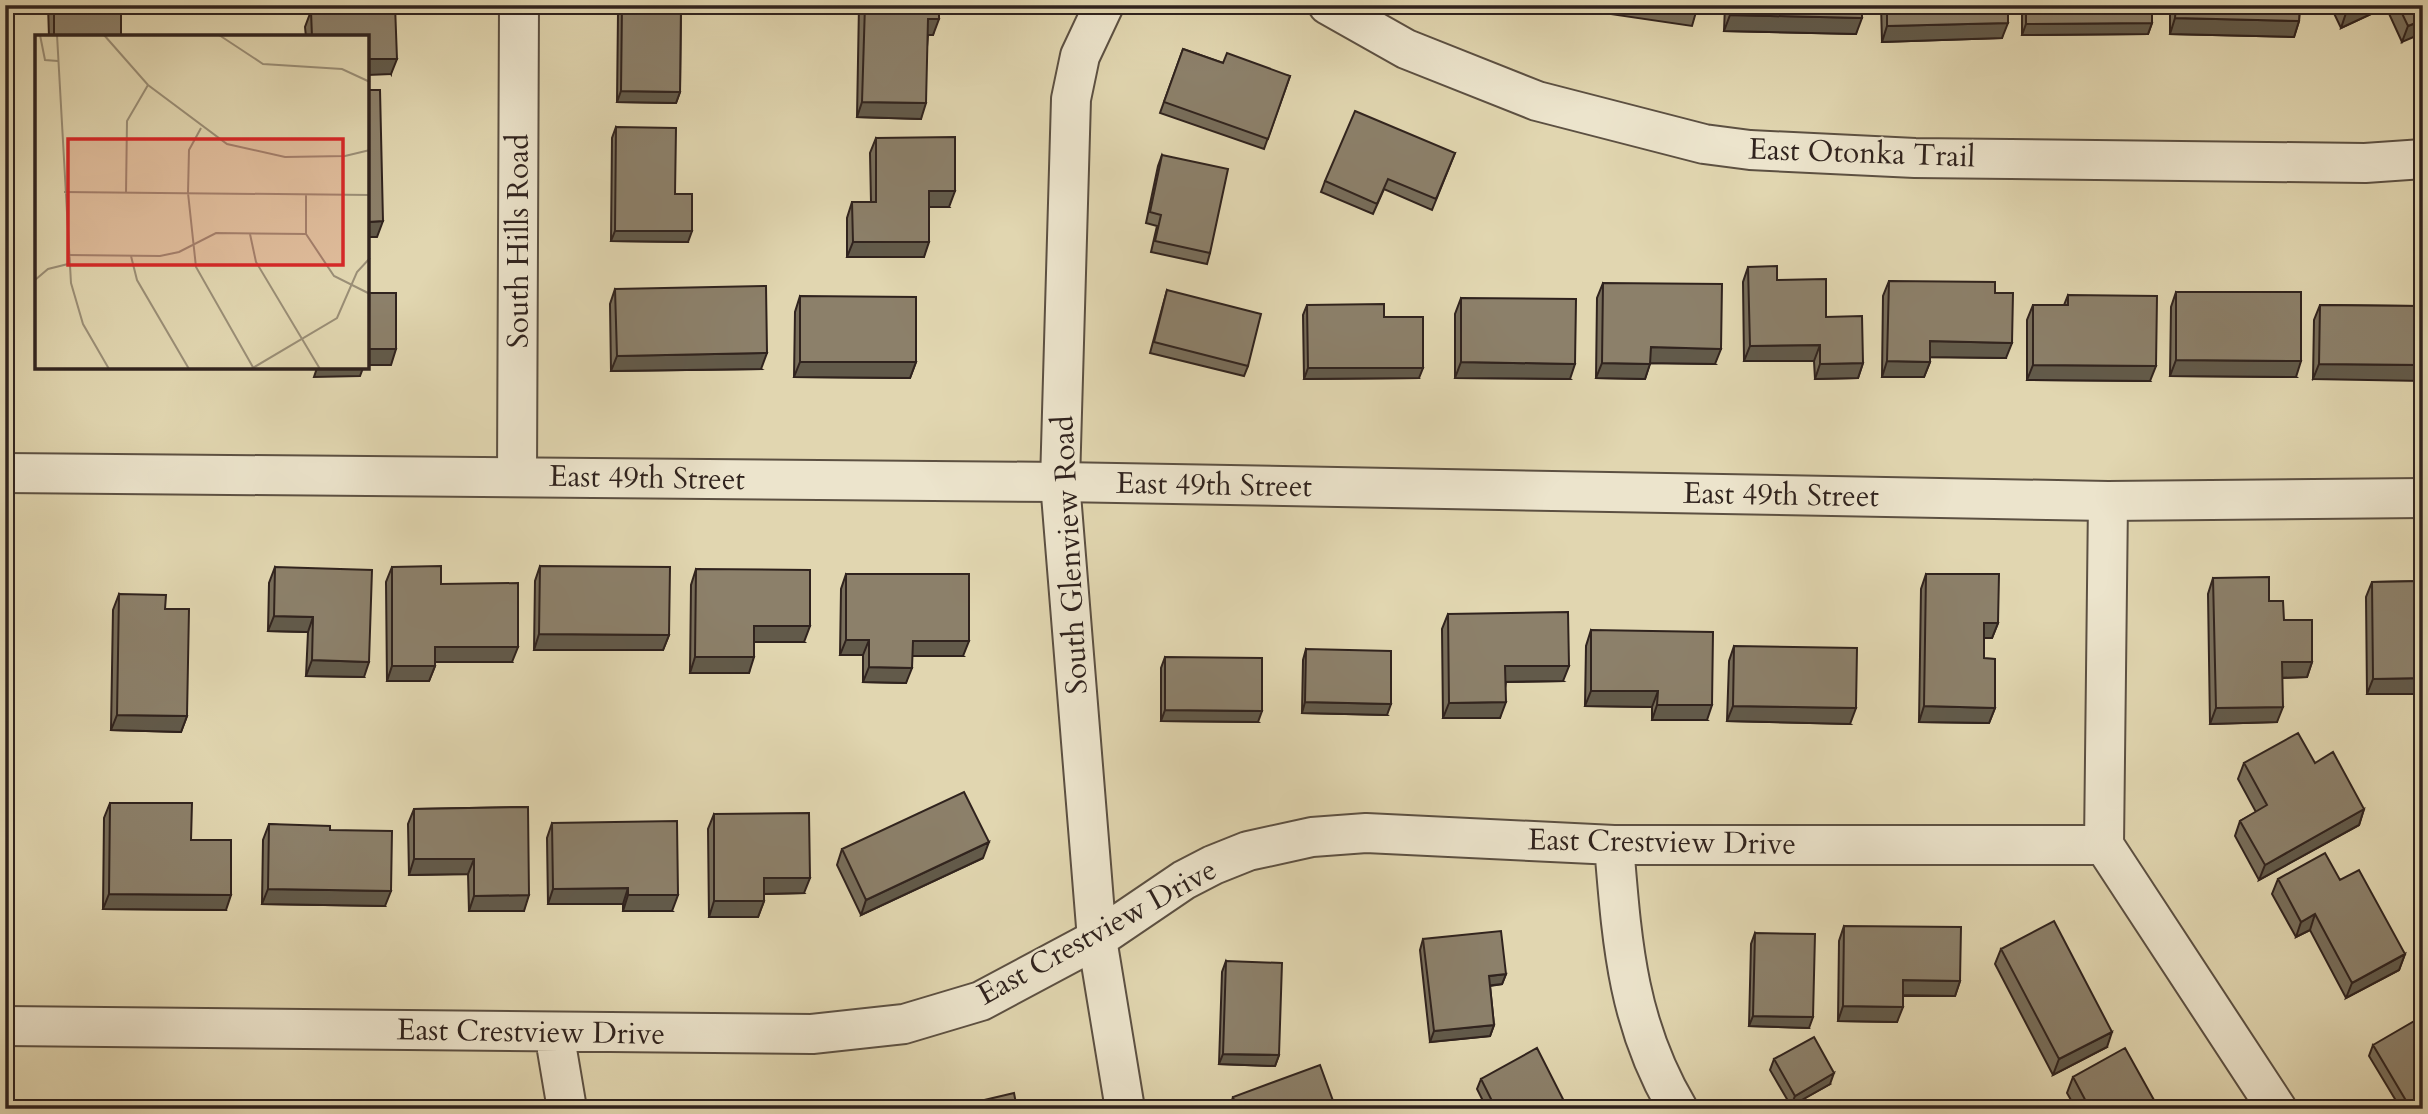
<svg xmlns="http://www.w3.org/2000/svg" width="2428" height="1114" viewBox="0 0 2428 1114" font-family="Cardo,serif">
<rect width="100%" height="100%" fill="#e1d6b0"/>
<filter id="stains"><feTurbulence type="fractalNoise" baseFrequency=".00286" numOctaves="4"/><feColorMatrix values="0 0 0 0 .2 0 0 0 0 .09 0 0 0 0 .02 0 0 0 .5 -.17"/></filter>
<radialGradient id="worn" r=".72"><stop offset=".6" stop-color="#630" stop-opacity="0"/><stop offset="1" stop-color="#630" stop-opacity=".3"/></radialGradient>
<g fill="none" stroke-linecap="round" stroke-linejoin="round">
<g stroke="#5c5042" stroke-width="42">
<path id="minor" d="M1104 5 1080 56 1071 99 1060 482 1097 939 1125 1109
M1328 5 1406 49 1537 101 1704 144 1750 150 1915 158 2365 163 2423 159
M517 477 519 5
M2108 501 2104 845 2277 1109
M1614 845C1622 942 1627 1023 1678 1109
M5 1026 812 1034 904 1024 981 1001 1097 939 1184 880 1213 865 1248 851 1312 837 1366 833 1614 845H2104
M554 1032 567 1109"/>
</g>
<g stroke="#5c5042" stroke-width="42">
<path id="tertiary" d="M5 473 1060 482 2108 501 2423 498"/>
</g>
<use href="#minor" stroke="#ece4cc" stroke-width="38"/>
<use href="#tertiary" stroke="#ece4cc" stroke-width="38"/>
</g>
<path fill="#786e5b" stroke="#30231e" stroke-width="2" d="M48 5H121V37H49Z
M330 5H395L391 74 368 37H306L305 27 311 11H330Z
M621 5H681L680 92 676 103 617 102 618 13Z
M859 5H939L933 35H928L921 119 857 117Z
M1584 5H1698L1692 26 1583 10Z
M1725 5H1862L1856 34 1724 31Z
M1881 5H2008L2002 38 1882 42Z
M2022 5H2152V23L2148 34 2022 35Z
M2170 5H2300L2299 21 2294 37 2170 34Z
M2330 5H2423L2402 42 2386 7 2341 28Z
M1183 49 1223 63 1290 76 1264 149 1160 113Z
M616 127 675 194 688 242 611 241 612 138Z
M876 138 949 207H929L924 257H847V218L852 202H871L870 153Z
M1455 153 1432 210 1384 189 1373 214 1321 192 1325 181Z
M1162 155 1210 253 1207 264 1151 252 1157 226 1146 223 1158 166Z
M1748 267 1777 280 1826 317 1863 363 1858 378 1815 379 1814 361H1744L1743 282Z
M1889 281 1995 293 2006 358 1930 357V362L1924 377H1882L1883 296Z
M1603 283 1715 364 1650 363 1645 379 1596 378 1597 298Z
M615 289 761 369 611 371 610 304Z
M1167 290 1248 366 1244 376 1150 353 1164 301Z
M2176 292 2296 377 2170 376 2171 307Z
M2068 295 2150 381 2027 380V320L2033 305H2064Z
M800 296 916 362 910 378 794 377 795 312Z
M1461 298 1570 379 1455 378V314Z
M1307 305 1384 317 1419 378 1304 379 1303 315Z
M2320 305 2417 306 2313 379 2314 320Z
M540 566 669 635 663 650H534L535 581Z
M275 567 364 677 306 676 308 632 268 631 269 583Z
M392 567 441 584 512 662H435V666L429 681H387L386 582Z
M696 569 804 642H754L749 673H690L691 585Z
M846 574 963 656H912L906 683 863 682V655H840L841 589Z
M1926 574 1998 623 1992 638H1984V658L1995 708 1989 723 1919 722 1921 589Z
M2213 578 2269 601 2284 620 2312 662 2307 677 2282 678 2277 722 2210 724 2208 594Z
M2423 581 2367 694 2366 597 2372 582Z
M119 594 187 716 181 732 111 730 113 610Z
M1448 614 1563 681 1506 682 1500 718H1443L1442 629Z
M1591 630 1707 720H1652V707L1585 706 1586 646Z
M1734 646 1850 724 1727 721 1729 661Z
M1306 649 1387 715 1302 713 1303 660Z
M1165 657 1258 722 1161 721V668Z
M2244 763H2315L2364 809 2359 825 2259 880 2235 836 2240 821 2256 812 2238 779Z
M110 803 191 840 226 910 103 909 104 818Z
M528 807 524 911H469L468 874 409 875 408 824 414 809Z
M714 814 804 893 764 894V901L758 917H709L708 829Z
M552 823 672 911H623V904H548L547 838Z
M269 824 330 830 385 906 262 904 263 840Z
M842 849 983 858 861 915 837 865Z
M2278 879 2340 880 2405 954 2399 970 2346 998 2310 930 2296 937 2272 894Z
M1844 926 1960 981 1955 996H1903L1897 1022 1838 1021 1839 941Z
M1755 933 1809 1028 1749 1026 1751 944Z
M1423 939 1506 974 1502 984 1490 986 1494 1025 1490 1036 1430 1042 1420 950Z
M2001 949 2107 1047 2053 1075 1995 964Z
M1226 961 1279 1055 1275 1066 1219 1064 1222 972Z
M2373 1045 2423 1109H2401L2369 1056Z
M1774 1059 1830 1084 1791 1106 1770 1070Z
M2073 1077 2159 1109H2076L2067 1093Z
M1481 1079 1568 1109H1487L1477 1089Z
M1233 1097 1336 1109H1229Z"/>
<path fill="#625a4a" stroke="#30231e" stroke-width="2" d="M2362 5H2387L2386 7 2341 28 2346 13Z
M1730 15 1862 18 1856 34 1724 31Z
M2175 18 2299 21 2294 37 2170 34Z
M928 19H939L933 35H923Z
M2423 20V33L2402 42 2408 26Z
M2008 23 2002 38 1882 42 1887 26Z
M2152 23 2148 34 2022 35 2026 24Z
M368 59H397L391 74 368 75Z
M621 91 680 92 676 103 617 102Z
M862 102 926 103 921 119 857 117Z
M929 191H955L949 207H924Z
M383 221 377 237H368V222Z
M615 231H692L688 242 611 241Z
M853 242H929L924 257H847Z
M1930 341 2012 343 2006 358 1925 357Z
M1820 345 1814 361H1744L1750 346Z
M1651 347 1721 349 1715 364 1645 363Z
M368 349H396L391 365H368Z
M767 353 761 369 611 371 617 356Z
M2176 360 2301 361 2296 377 2170 376Z
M1887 361 1930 362 1924 377H1882Z
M800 362H916L910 378 794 377Z
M1461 362 1575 364 1570 379 1455 378Z
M1602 363 1650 364 1645 379 1596 378Z
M1863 363 1858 378 1815 379 1820 364Z
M2319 364 2423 365V381L2313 379Z
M2033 365 2156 366 2150 381 2027 380Z
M138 368H195V369Z
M317 368H363L360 376 314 377Z
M1308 368H1423L1419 378 1304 379Z
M274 616 313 617 308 632 268 631Z
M1984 623H1998L1992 638H1979Z
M754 626H810L804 642H749Z
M539 634 669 635 663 650H534Z
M846 640H869L863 655H840Z
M913 641H969L963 656H907Z
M435 647H518L512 662H429Z
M695 657H754L749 673H690Z
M312 660 369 662 364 677 306 676Z
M2282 662H2312L2307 677 2276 678Z
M392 666H435L429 681H387Z
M1505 666H1569L1563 681 1500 682Z
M869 667 912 668 906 683 863 682Z
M2423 678V694H2367L2373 679Z
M1591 691H1658L1652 707 1585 706Z
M1305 702 1391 704 1387 715 1302 713Z
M1506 702 1500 718H1443L1449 703Z
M1657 705H1712L1707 720H1652Z
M1733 706 1856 708 1850 724 1727 721Z
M1924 706 1995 708 1989 723 1919 722Z
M2283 707 2277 722 2210 724 2216 708Z
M1165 710 1262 711 1258 722 1161 721Z
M117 715 187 716 181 732 111 730Z
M2364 809 2359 825 2259 880 2265 865Z
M989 842 983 858 861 915 866 900Z
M414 859H474L468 874 409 875Z
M764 878H810L804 893 758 894Z
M628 888 623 904H548L553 889Z
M268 889 391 891 385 906 262 904Z
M109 894 231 895 226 910 103 909Z
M529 895 524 911H469L474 896Z
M628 895H678L672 911H623Z
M714 901H764L758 917H709Z
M2315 914 2310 930 2296 937 2301 922Z
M2405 954 2399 970 2346 998 2352 983Z
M1506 974 1502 984 1485 986 1489 976Z
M1903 980 1960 981 1955 996 1897 995Z
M1843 1006 1903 1007 1897 1022 1838 1021Z
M1753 1016 1813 1017 1809 1028 1749 1026Z
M1494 1025 1490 1036 1430 1042 1434 1031Z
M2112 1032 2107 1047 2053 1075 2059 1059Z
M1223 1054 1279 1055 1275 1066 1219 1064Z
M1834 1073 1830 1084 1791 1106 1795 1096Z"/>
<path fill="#8c806a" stroke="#30231e" stroke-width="2" d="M54 5H121V37H54Z
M336 5H395L397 59H368V37H312L311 11H336Z
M622 5H681L680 92 621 91Z
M865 5H939V19H928L926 103 862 102Z
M1662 5H1698L1697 11Z
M1730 5H1862V18L1730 15Z
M1887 5H2008V23L1887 26Z
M2026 5H2152V23L2026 24Z
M2176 5H2300L2299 21 2175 18Z
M2343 5H2362L2346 13Z
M2398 5H2423V20L2408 26Z
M1183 49 1223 63 1227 53 1290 76 1268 139 1164 102Z
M368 90H380L383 221 368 222Z
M1355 111 1455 153 1436 199 1388 179 1377 204 1325 181Z
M616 127 676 128 675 194H692V231H615Z
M955 137V191H929V242H853L852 202H876V138Z
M1162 155 1228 169 1210 253 1155 241 1161 215 1150 212Z
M1777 266V280L1826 279V317L1862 316 1863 363 1820 364V345L1750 346 1748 267Z
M1889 281 1995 282V293H2013L2012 343 1930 341V362L1887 361Z
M1603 283 1722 284 1721 349 1651 347 1650 364 1602 363Z
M766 286 767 353 617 356 615 289Z
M1167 290 1261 314 1248 366 1154 342Z
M2176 292H2301V361L2176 360Z
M368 293H396V349H368Z
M2068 295 2157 296 2156 366 2033 365V305H2068Z
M800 296 916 297V362H800Z
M1461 298 1576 299 1575 364 1461 362Z
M1384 304V317H1423V368H1308L1307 305Z
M2320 305 2417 306V314H2423V365L2319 364Z
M441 566V584L518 583V647H435V666H392V567Z
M540 566 670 567 669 635 539 634Z
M275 567 372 570 369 662 312 660 313 617 274 616Z
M696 569 810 570V626H754V657H695Z
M846 574H969V641H913L912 668 869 667V640H846Z
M1926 574H1999L1998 623H1984V658L1995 659V708L1924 706Z
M2269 577V601H2283L2284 620H2312V662H2282L2283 707 2216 708 2213 578Z
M2423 581V678L2373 679 2372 582Z
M119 594 166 595 165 609H189L187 716 117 715Z
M1568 612 1569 666H1505L1506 702 1449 703 1448 614Z
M1591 630 1713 632 1712 705H1657L1658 691H1591Z
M1734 646 1857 648 1856 708 1733 706Z
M1306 649 1391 651V704L1305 702Z
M1165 657 1262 658V711L1165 710Z
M2298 733 2315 763 2333 752 2364 809 2265 865 2240 821 2267 805 2244 763Z
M964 792 989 842 866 900 842 849Z
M110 803H192L191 840H231V895L109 894Z
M528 807 529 895 474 896V859H414V809Z
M809 813 810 878H764V901H714V814Z
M677 821 678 895H628V888L553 889 552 823Z
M269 824 330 826V830L392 831 391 891 268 889Z
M2325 853 2340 880 2359 870 2405 954 2352 983 2315 914 2301 922 2278 879Z
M2054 921 2112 1032 2059 1059 2001 949Z
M1844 926 1961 927 1960 981 1903 980V1007L1843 1006Z
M1501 931 1506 974 1489 976 1494 1025 1434 1031 1423 939Z
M1755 933 1815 934 1813 1017 1753 1016Z
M1226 961 1282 963 1279 1055 1223 1054Z
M2423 1016V1109H2411L2373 1045Z
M1814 1037 1834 1073 1795 1096 1774 1059Z
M1537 1048 1568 1109H1496L1481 1079Z
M2125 1048 2159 1109H2090L2073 1077Z
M1320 1065 1336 1109H1237L1233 1097Z
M1014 1093 1017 1109H964L963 1105Z"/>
<g text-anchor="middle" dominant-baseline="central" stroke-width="5" stroke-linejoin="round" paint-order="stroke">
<g font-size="30" fill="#30231e" stroke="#ece4cc">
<text transform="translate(1862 153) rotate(2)">East Otonka Trail</text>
<text transform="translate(518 241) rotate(-90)">South Hills Road</text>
<text transform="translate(647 478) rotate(1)">East 49th Street</text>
<text transform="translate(1214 485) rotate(1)">East 49th Street</text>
<text transform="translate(1781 495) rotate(1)">East 49th Street</text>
<text transform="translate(1070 555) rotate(-93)">South Glenview Road</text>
<text transform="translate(1662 842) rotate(1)">East Crestview Drive</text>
<text transform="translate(1097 932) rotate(-29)">East Crestview Drive</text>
<text transform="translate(531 1032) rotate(1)">East Crestview Drive</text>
</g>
</g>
<g transform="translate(35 35)">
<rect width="334" height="334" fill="#e1d6b0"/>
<path fill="none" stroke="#9a8e76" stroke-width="2" d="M5 0 10 25 23 26M22 0 36 248 48 289 74 334M69 0 113 50 192 109 250 122 310 121 335 115M184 0 228 29 307 34 335 47M166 93 154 115 153 158 161 232 219 334M29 157 335 160M91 158 92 86 113 50M271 160V199L299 241 335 259M215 199 221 227 285 334M33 220 125 221 144 217 181 198 271 199M96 221 102 245 154 334M0 245 13 234 33 229M216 334 302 283 322 237 335 223"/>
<path fill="#d62828" fill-opacity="0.15" stroke="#d62828" stroke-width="3.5" d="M33 104H308V230H33Z"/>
<rect width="334" height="334" fill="none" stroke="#30231e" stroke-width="3.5"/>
</g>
<rect width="2428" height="1114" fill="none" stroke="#e1d6b0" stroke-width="28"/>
<rect x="7" y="7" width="2414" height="1100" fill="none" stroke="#30231e" stroke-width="3.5"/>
<rect x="14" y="14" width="2400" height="1086" fill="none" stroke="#30231e" stroke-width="2"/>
<rect width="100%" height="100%" filter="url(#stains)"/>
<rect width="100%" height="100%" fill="url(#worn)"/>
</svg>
